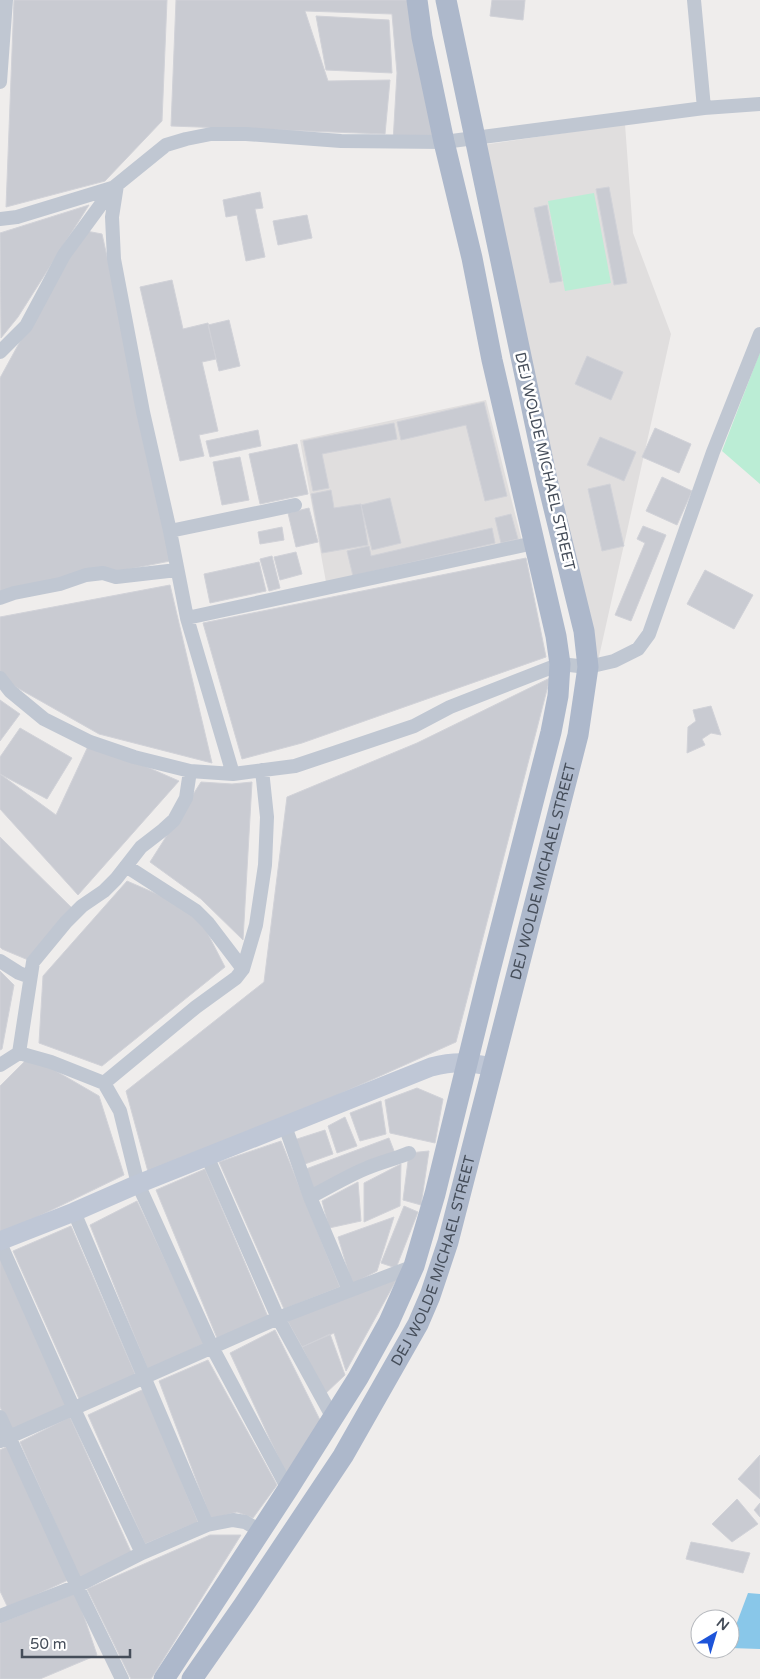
<svg xmlns="http://www.w3.org/2000/svg" width="760" height="1679" viewBox="0 0 760 1679" font-family="'Varela Round',sans-serif">
<rect width="100%" height="100%" fill="#efedec"/>
<path fill="#e0dede" d="M625 124 633 233 671 334 598 661 482 145Z
M486 400 522 541 326 582 300 440Z"/>
<path fill="#bbedd5" d="M594 193 611 283 565 291 548 201Z
M760 352V484L722 451Z"/>
<path fill="#89c7e9" d="M748 1593 760 1594V1649L730 1648V1641Z"/>
<path fill="#c9cbd2" stroke="#d1d2d8" d="M14 0H167L162 121 105 181 6 207Z
M176 0H411L438 142H393L397 73 392 14 305 11 328 81 390 80 385 134 171 126Z
M492 0H525L523 20 490 16Z
M316 16 389 20 392 73 326 70Z
M609 187 627 283 614 285 596 189Z
M260 192 263 208 255 209 265 257 246 261 237 215 226 217 223 200Z
M89 205 18 317 1 338 0 233Z
M547 205 562 281 550 283 534 208Z
M307 215 312 238 278 245 273 221Z
M81 230 102 234 175 560 0 595V378Z
M172 280 183 329 208 323 216 359 202 362 218 431 199 435 204 456 180 461 140 287Z
M229 320 240 366 219 371 208 325Z
M587 356 623 372 611 400 575 384Z
M484 402 507 496 485 501 466 425 401 440 397 422Z
M394 423 397 439 322 454 329 488 313 491 303 441Z
M655 428 691 444 679 473 642 457Z
M258 430 261 446 210 457 206 441Z
M600 437 636 452 624 481 587 465Z
M297 444 308 494 260 504 249 454Z
M240 457 249 500 222 505 213 462Z
M662 477 692 491 677 525 646 511Z
M610 484 624 546 602 551 588 489Z
M331 490 334 508 361 504 368 545 322 553 311 494Z
M390 498 401 543 372 550 361 505Z
M309 508 318 542 296 547 288 513Z
M511 514 518 539 501 543 495 518Z
M643 526 666 535 631 621 615 615 645 543 637 539Z
M282 527 284 540 260 544 258 532Z
M492 528 495 543 353 576 347 551 369 546 371 556Z
M296 552 302 574 280 580 274 557Z
M272 556 280 588 269 591 260 559Z
M526 558 546 657 302 743 242 759 203 623Z
M259 562 266 591 210 603 204 574Z
M705 570 753 595 734 629 687 604Z
M170 585 212 763 99 734 0 678V617Z
M550 678 456 1042 150 1179 126 1091 264 982 287 797 417 743Z
M0 700 20 714 0 741Z
M711 706 721 735 711 733 702 739 705 745 687 753 688 727 696 721 693 710Z
M20 728 72 758 47 799 0 774V757Z
M90 742 179 781 78 895 0 809V774L56 815Z
M201 782 232 784 252 782 243 940 201 899 150 862Z
M0 837 76 912 33 962 2 949 0 947Z
M127 881 196 911 225 967 102 1066 39 1043 43 976Z
M0 971 14 985 2 1049 0 1050Z
M30 1056 99 1096 124 1175 0 1235V1086Z
M417 1088 443 1099 435 1143 390 1133 385 1100Z
M381 1101 386 1134 360 1141 350 1113Z
M345 1117 357 1146 337 1153 328 1126Z
M325 1130 333 1154 302 1165 294 1140Z
M389 1138 396 1156 312 1189 306 1169Z
M281 1141 340 1287 284 1309 219 1162Z
M429 1151 421 1205 403 1200 409 1153Z
M401 1164 400 1206 364 1222V1183Z
M205 1169 268 1317 217 1338 156 1190Z
M358 1182 361 1221 329 1228 322 1201Z
M137 1201 205 1343 148 1370 90 1225Z
M404 1206 418 1212 396 1268 381 1263Z
M394 1217 377 1271 352 1284 338 1237Z
M71 1226 136 1376 80 1401 13 1251Z
M0 1259 74 1409 11 1431 0 1407Z
M398 1277 346 1371 334 1333 302 1347 287 1320Z
M275 1330 322 1424 286 1474 230 1353Z
M330 1334 345 1375 325 1394 302 1347Z
M208 1360 277 1485 253 1518 237 1512 211 1519 159 1381Z
M144 1389 198 1522 145 1544 88 1415Z
M70 1417 131 1552 80 1580 20 1442Z
M8 1446 68 1580 8 1608 0 1591V1450Z
M760 1455V1499L738 1479Z
M737 1499 758 1524 732 1542 712 1524Z
M760 1503V1517L754 1510Z
M210 1535H241L151 1679H131L87 1589Z
M691 1542 750 1553 743 1573 686 1559Z
M76 1593 97 1655 40 1679H0V1623Z"/>
<g fill="none" stroke-linecap="round" stroke-linejoin="round">
<path stroke="#c0c7d2" stroke-width="14" d="M694 0 704 108
M0 82 6 0
M117 185 112 217 114 259 143 412 170 531 187 618 233 774
M0 219 17 217 112 188
M0 352 26 326 64 255 113 188 166 145 186 139 211 134H246L341 141 444 142 704 108 760 104
M170 531 295 505
M0 598 14 593 60 584 86 575 103 573 116 577 177 570
M187 618 534 543
M0 678 10 691 44 719 90 742 134 757 190 771 233 774 295 766 337 752 414 726 450 707 560 664 588 667 614 661 638 649 649 634 713 452 760 334
M126 866 196 911 208 923 243 969
M0 961 19 973 30 977
M19 1053 51 1062 104 1083 120 1111 138 1184 212 1347 288 1489
M0 1065 19 1053 33 962 66 922 82 906 104 891 116 879 141 847 163 830 174 820 186 798 190 771
M104 1083 196 1007 236 978 243 969 256 925 265 865 267 817 262 770
M285 1126 310 1197 349 1290
M207 1156 278 1318 333 1418
M310 1197C330 1187 347 1176 367 1168 381 1162 395 1159 409 1153
M74 1212 207 1525
M0 1243 74 1409 142 1553
M0 1417 77 1586 122 1679
M0 1441 278 1318 414 1266
M0 1616 77 1586 142 1553 207 1525 233 1520 245 1522 261 1531"/>
<path stroke="#bfc7d6" stroke-width="19" d="M0 1241 74 1212 138 1184 431 1067C455 1061 469 1062 493 1067"/>
<g stroke="#adb8cb" stroke-width="21">
<path d="M164 1679 288 1489 358 1378 389 1322 414 1266 435 1194 488 978 551 732 558 696 560 664 556 636 492 360 472 258 444 142 422 37 417 0"/>
<path id="s1" d="M192 1679 243 1606 343 1456 418 1324 430 1296 448 1242 578 735 588 667 584 631 547 480 446 0"/>
</g>
</g>
<g text-anchor="middle" dominant-baseline="central" stroke-width="5" stroke-linejoin="round" paint-order="stroke">
<g font-size="15" fill="#454d59" stroke="#fff">
<text transform="translate(545 461) rotate(77)">DEJ WOLDE MICHAEL STREET</text>
<text stroke="none"><textPath href="#s1" startOffset="891">DEJ WOLDE MICHAEL STREET</textPath></text>
<text stroke="none"><textPath href="#s1" startOffset="486">DEJ WOLDE MICHAEL STREET</textPath></text>
</g>
</g>
<g transform="translate(715 1634) rotate(38)"><circle r="24" fill="#ffffff" stroke="#b5b8bd"/>
<path d="M0-4L9 19L0 12L-9 19Z" fill="#1d54d9"/>
<text y="-8" font-size="14" font-weight="bold" text-anchor="middle" fill="#454d59">N</text>
</g>
<path d="M22 1649v8h108v-8" fill="none" stroke="#454d59" stroke-width="2.5"/>
<text x="30" y="1649" font-size="15" fill="#454d59" stroke="#ffffff" stroke-width="4" paint-order="stroke">50 m</text>
</svg>
